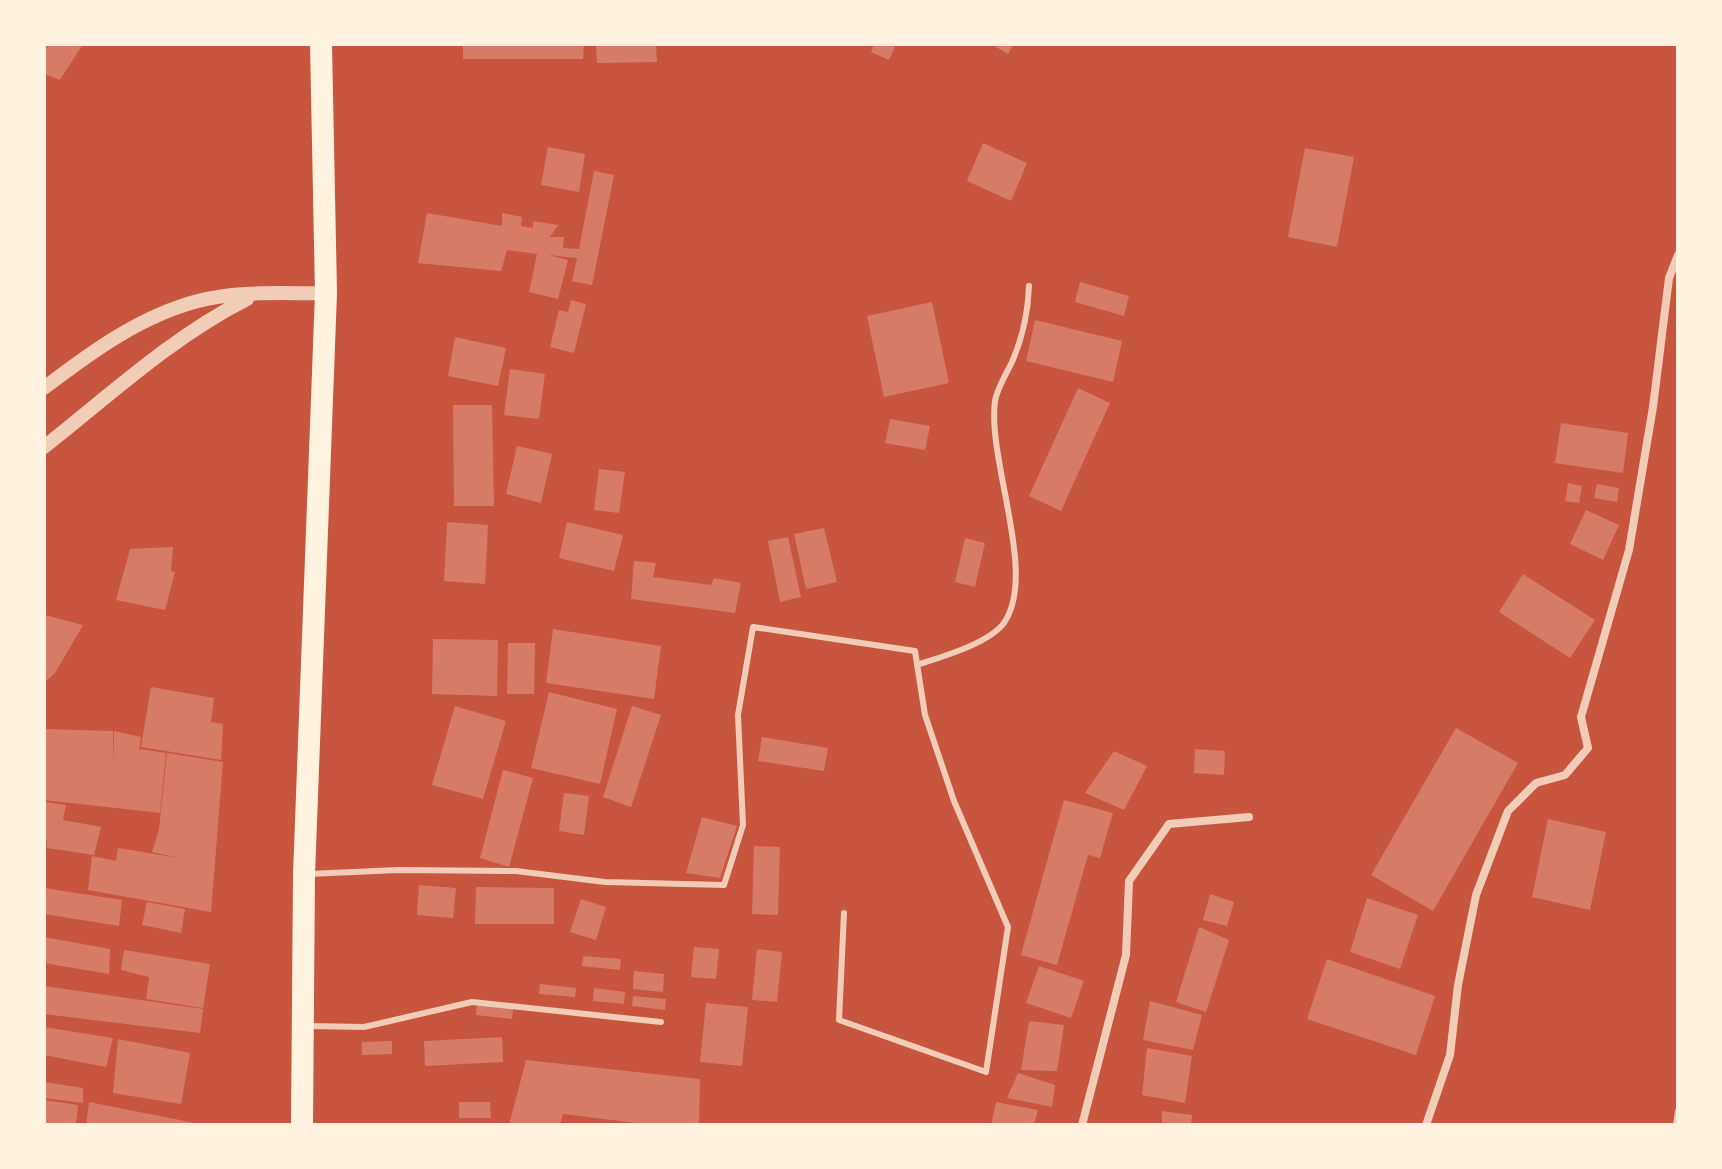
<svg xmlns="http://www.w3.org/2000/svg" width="1722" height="1169" viewBox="0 0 1722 1169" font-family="Quicksand,sans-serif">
<rect width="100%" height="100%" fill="#c8553d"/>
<path fill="#d67c66" d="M49 44H83L60 80 44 74V51Z
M463 44H584L583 59H463Z
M874 44H896L889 60 871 52Z
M991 44H1014L1008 54Z
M656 45 657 62 597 63 596 46Z
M983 143 1027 163 1011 201 967 181Z
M548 147 585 154 579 192 541 185Z
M1305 148 1354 157 1337 247 1288 237Z
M594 171 614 175 592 285 572 281 577 258 548 255 568 260 558 299 529 292 537 254 507 250 501 271 418 263 427 213 502 226V213L522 217 521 226 533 228V221L558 225 550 237H564L563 248 579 249Z
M1080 282 1129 296 1124 316 1075 302Z
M571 300 586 304 574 353 550 347 559 310 568 312Z
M932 302 949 383 884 397 867 316Z
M1035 320 1122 341 1113 382 1026 361Z
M455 337 506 348 498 386 448 376Z
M510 369 545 374 539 419 504 415Z
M1078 388 1110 403 1061 511 1029 496Z
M453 405H492L494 506H454Z
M890 419 930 426 925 450 885 443Z
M1561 423 1628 433 1623 473 1555 463Z
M517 446 552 454 541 503 506 494Z
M599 469 625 472 619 513 594 510Z
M1568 483 1582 486 1579 503 1565 501Z
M1597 484 1619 488 1617 502 1594 498Z
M1586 510 1619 525 1603 560 1570 544Z
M447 522 488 525 485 584 444 581Z
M567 522 623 535 614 571 559 558Z
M824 528 837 582 806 589 794 534Z
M788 537 801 597 780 602 768 541Z
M965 538 985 543 975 587 955 582Z
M173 547 171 571 175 572 165 610 116 600 130 549Z
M634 561 656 563 653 577 711 585 714 578 741 583 735 613 631 599Z
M1523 574 1595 620 1570 658 1499 612Z
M45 615 83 625 55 673 44 683Z
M553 629 661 646 654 699 546 683Z
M433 639 498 640 497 696 432 694Z
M508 643H535L534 694H507Z
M151 687 214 698 211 722 223 724 221 760 141 747Z
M549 692 617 709 600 784 531 768Z
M455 706 506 721 483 799 432 785Z
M632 706 661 715 631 807 603 797Z
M1456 728 1518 763 1433 911 1371 875Z
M44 729 113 731V769L114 731 141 737 139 752 140 749 166 753 160 813 44 800Z
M762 737 828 748 824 771 758 761Z
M1195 749 1225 751 1224 775 1194 773Z
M1114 751 1147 766 1124 810 1085 793Z
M167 753 223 762 211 912 88 890 92 856 116 861 118 848 179 858 152 852 159 829Z
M503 770 533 778 509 867 480 858Z
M564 793 589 796 584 835 559 831Z
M1064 800 1113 813 1100 858 1088 855 1057 965 1021 955Z
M44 802 66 805 63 820 101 827 94 855 47 848Z
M702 817 737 826 720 878 686 873Z
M1548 819 1606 832 1590 910 1532 897Z
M754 846 780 847 778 915 752 914Z
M419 885 456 888 453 918 417 915Z
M476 887 554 888V924H475Z
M44 888 122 900 119 926 44 914Z
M1210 894 1234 902 1227 926 1203 920Z
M1367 898 1418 915 1400 969 1350 952Z
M581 899 606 907 596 940 570 932Z
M147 902 185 909 181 933 142 925Z
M1199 927 1229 940 1206 1012 1176 1002Z
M44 937 110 949 109 974 44 963Z
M694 947 719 949 716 979 691 977Z
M757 949 782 952 777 1002 752 1000Z
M124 950 210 964 203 1008 146 999 149 977 121 970Z
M583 956 621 959 620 970 582 966Z
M1327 959 1435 996 1416 1055 1307 1019Z
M1039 966 1084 981 1071 1018 1026 1003Z
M634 971 664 974 663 992 633 989Z
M540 984 576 988 575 997 539 994Z
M44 986 203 1009 200 1033 44 1014Z
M594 988 625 992 624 1004 593 1001Z
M633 996 666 999 665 1010 632 1006Z
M1150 1001 1202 1015 1193 1050 1143 1040Z
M477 1003 513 1007 512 1019 476 1015Z
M706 1003 748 1007 742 1066 700 1062Z
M1029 1021 1064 1025 1057 1071 1021 1070Z
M44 1027 113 1038 106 1067 44 1055Z
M502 1037 503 1062 425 1066 424 1041Z
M118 1039 190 1053 181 1104 113 1093Z
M392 1041V1054L362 1055V1042Z
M1147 1048 1192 1056 1185 1103 1142 1095Z
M526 1060 700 1079 699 1125H653L563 1114 560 1125H509Z
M1018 1073 1055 1085 1052 1107 1007 1098Z
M44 1082 83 1088V1103L44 1098Z
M44 1100 78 1105 76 1125H44Z
M89 1102 200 1124V1125H86Z
M459 1102H490L491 1118H459Z
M996 1102 1038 1110 1034 1125H991Z
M1162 1111 1192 1115 1191 1125H1162Z"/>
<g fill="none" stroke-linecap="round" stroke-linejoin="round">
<path stroke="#f1ccb7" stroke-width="6" d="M917 665C941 657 988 644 1004 623 1038 574 987 461 995 401 997 389 1006 374 1012 362 1023 337 1028 313 1029 286
M308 874 398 870 516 871 605 882 724 885 743 825 738 715 753 627 915 651 925 715 954 801 1008 927 986 1072 839 1020 844 913
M309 1026 364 1027 472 1002 661 1022
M1676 1125 1678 1111"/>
<path stroke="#f1ccb7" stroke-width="8" d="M1082 1125 1126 955 1129 881 1169 824 1249 817
M1426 1125 1450 1055 1458 985 1476 895 1508 811 1536 783 1565 775 1588 748 1581 717 1629 550 1653 407 1669 278 1678 255"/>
<path stroke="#f1ccb7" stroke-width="14" d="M44 388C90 353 140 316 198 301 238 290 285 294 326 293
M44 447C110 395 172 337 247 299"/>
<path stroke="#fff3e0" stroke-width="22" d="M302 1125 304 875 326 293 321 44"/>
</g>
<rect width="1722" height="1169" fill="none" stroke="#fff3e0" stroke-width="92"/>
</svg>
